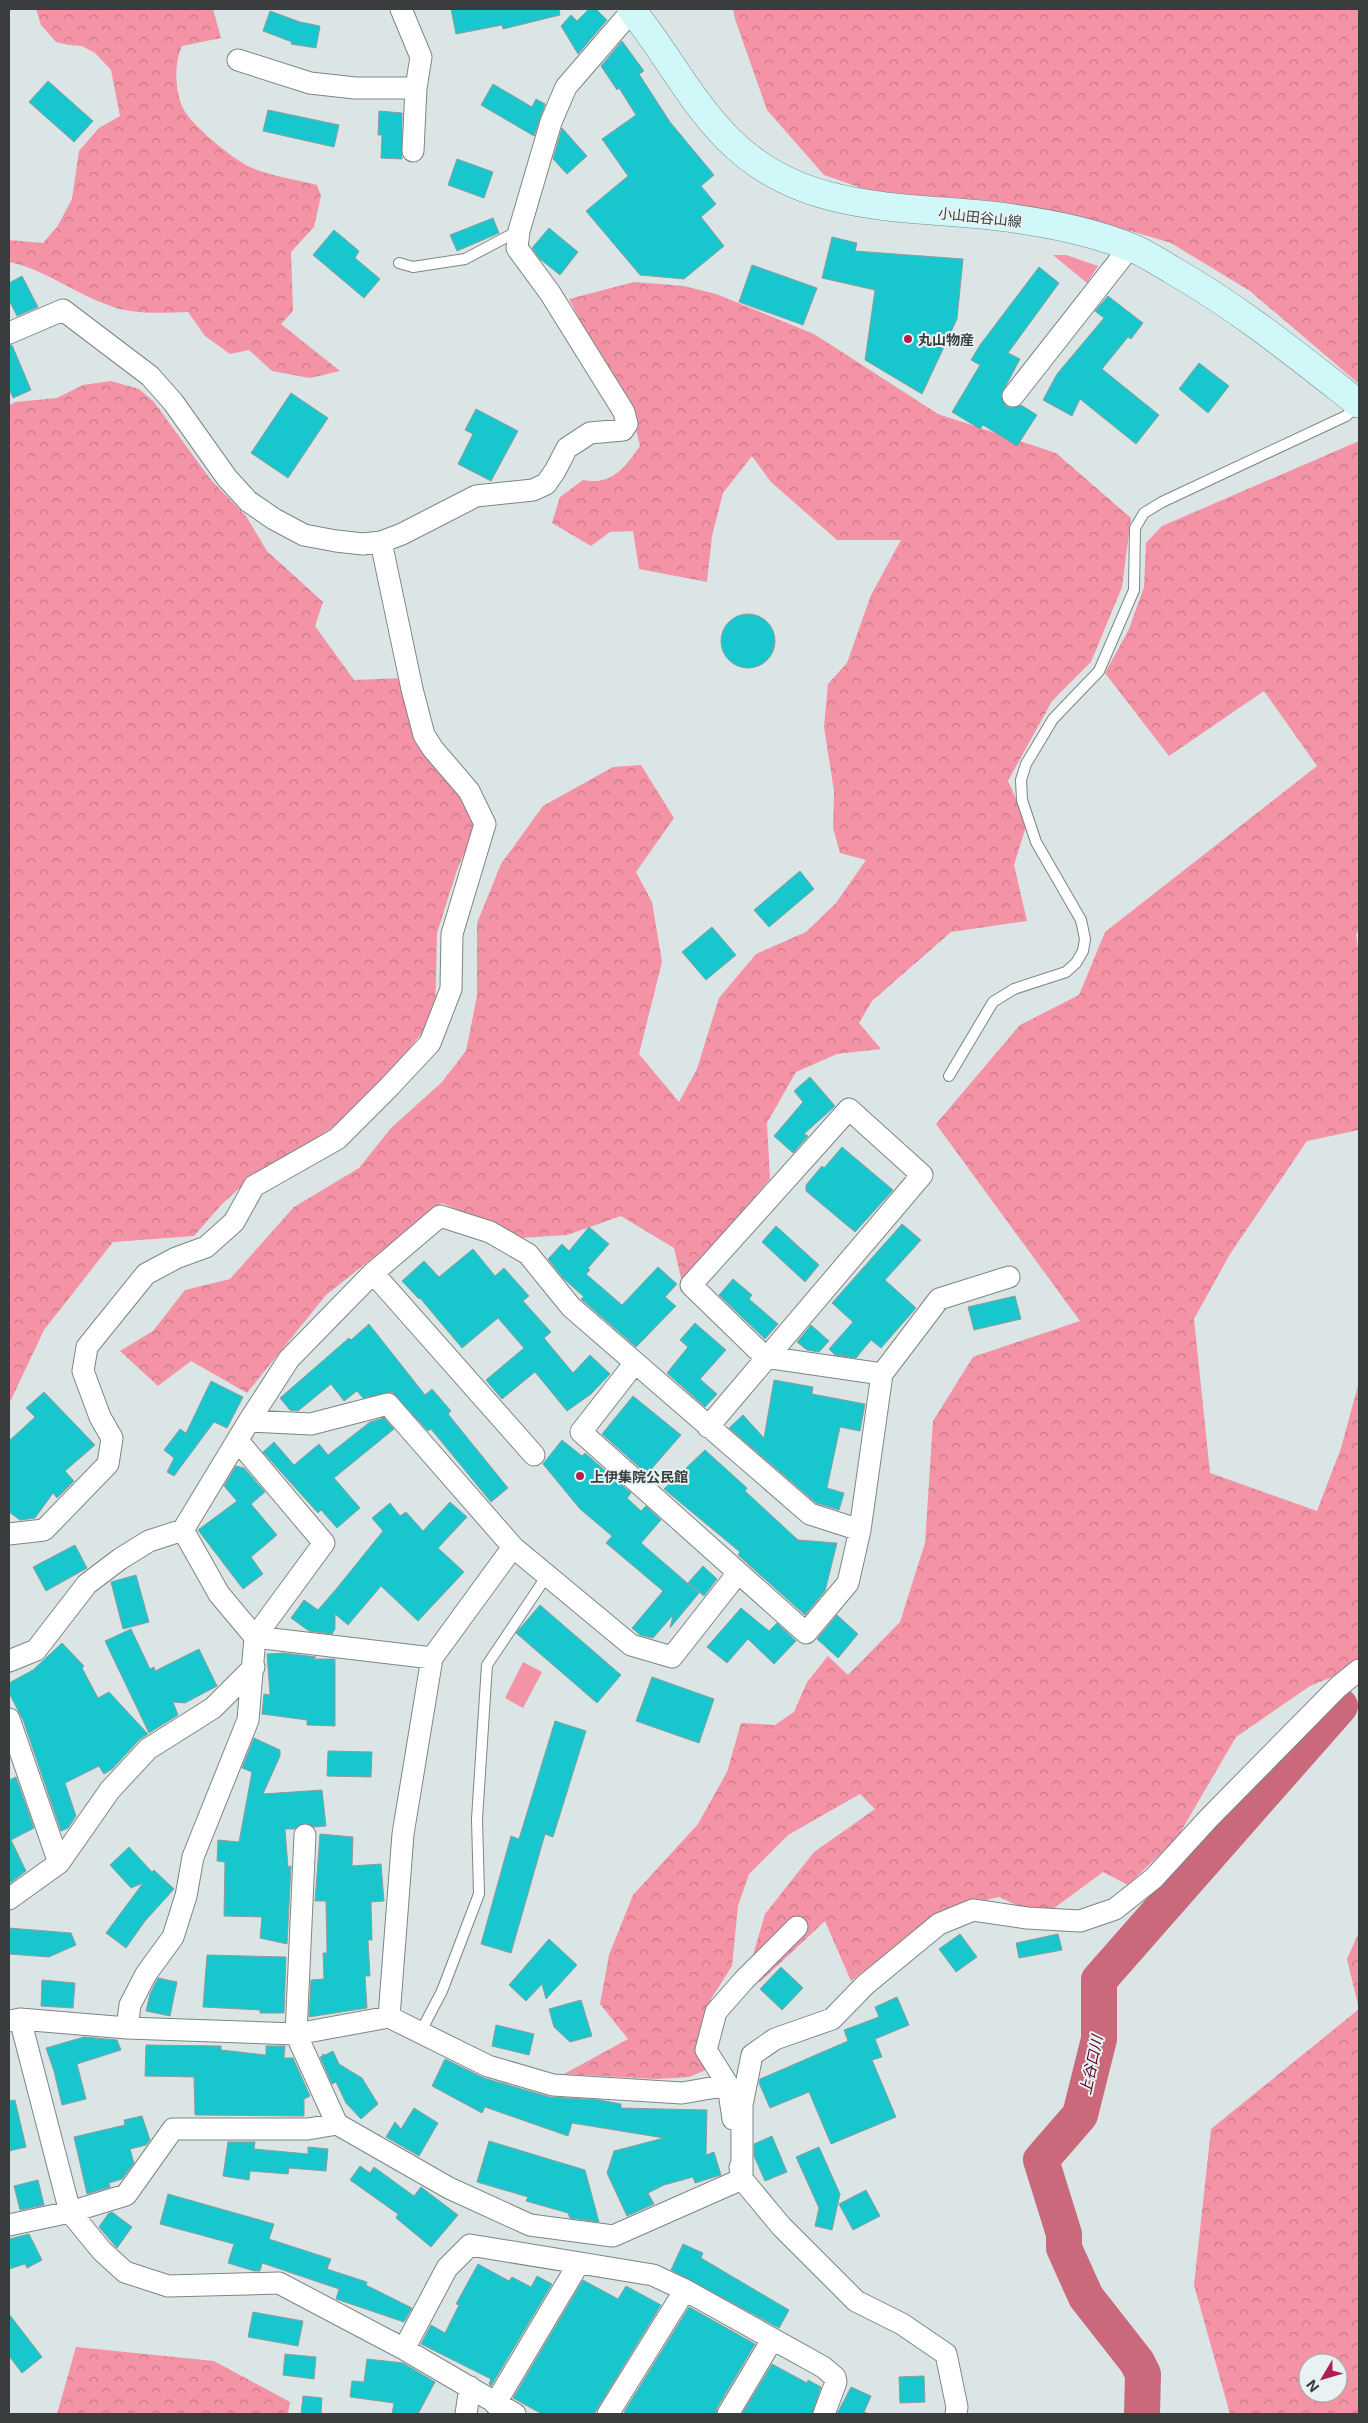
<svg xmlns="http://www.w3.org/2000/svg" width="1368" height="2423" viewBox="0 0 1368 2423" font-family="Inter,'Noto Sans JP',sans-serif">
<defs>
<pattern id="forest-crowns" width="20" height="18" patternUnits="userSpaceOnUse" patternTransform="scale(1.25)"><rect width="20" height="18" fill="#f493a5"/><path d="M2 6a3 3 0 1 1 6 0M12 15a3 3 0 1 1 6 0" fill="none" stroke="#c77988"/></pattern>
</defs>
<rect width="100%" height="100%" fill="#dbe5e6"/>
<path fill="#f493a5" d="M1053 255H1066L1098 266 1087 283Z
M523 1662 542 1672 523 1708 505 1698Z"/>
<path fill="url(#forest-crowns)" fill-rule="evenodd" d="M36 9H213L221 38 182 46C174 63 175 89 182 106 189 124 233 159 250 167 266 175 298 180 317 185L321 196 314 227 291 252 293 311 281 324 340 371 310 378 272 371 249 350 230 354 205 336 188 312C162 313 132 315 108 305 74 293 44 269 9 262V240L43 243 57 227 72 199 79 151 99 128 120 116 111 70 95 53 82 46 69 45 56 42 41 25Z
M733 9H1359V384L1250 291 1171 243 1104 223 1031 210 873 192 824 175 767 110 735 19Z
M634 282 684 286 716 294 814 334 938 414 1056 453 1131 518 1122 587 1091 662 1052 701 1008 781 1027 823 1014 865 1027 921 951 932 872 1001 859 1023 881 1049 837 1054 796 1072 767 1123 770 1179 682 1282 674 1248 621 1216 567 1235 520 1238 442 1203 326 1295 247 1393 191 1361 158 1386 120 1351 153 1331 185 1290 230 1279 294 1207 359 1168 391 1128 442 1082 466 1051 477 996V923L501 864 543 806 613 767 641 765 674 818 636 872 652 902 662 962 639 1054 679 1102 697 1069 719 998 756 954 806 932 836 903 866 860 840 853 833 828 834 791 824 727 828 684 847 663 871 595 901 540H837L771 482 752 456 723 493 712 536 707 582 639 569 633 531 610 532 591 546 552 523 560 497 583 480C612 486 625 467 640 446L635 425 569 299Z
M111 381 139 389 154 402 211 480 246 516 267 551 323 602 315 626 354 680 403 678 464 796 476 827 457 870 437 933 435 1016 371 1098 299 1152 256 1173 221 1205 194 1236 113 1242 44 1330 9 1404V406L15 402 57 398 83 385Z
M1359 441V927L1356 935 1359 954V1130L1307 1141 1230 1254 1194 1319 1210 1473 1317 1511 1341 1448 1359 1382V1666L1310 1686 1236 1737 1177 1838 1128 1885 1103 1872 1042 1917 999 1897 943 1910 851 1981 825 1921 760 1982 746 1979 765 1914 814 1852 875 1809 860 1794 788 1835 749 1874 738 1906 732 1966 711 1999 708 2030 713 2067 689 2077 657 2079 564 2074 628 2039 600 2004 609 1955 633 1895 698 1824 727 1772 741 1723 775 1725 794 1712 807 1682 828 1656 848 1675 900 1622 925 1543 933 1421 973 1357 1080 1321 936 1124 1020 1025 1079 995 1105 932 1317 766 1264 691 1169 756 1105 673 1129 629 1144 587 1146 543 1162 526Z
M1359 1932V2009L1347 1959Z
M1359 2009V2414H1230L1194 2285 1211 2129ZM1308 2363H1338V2393H1308Z
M76 2347 214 2361 290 2402 288 2414H57Z"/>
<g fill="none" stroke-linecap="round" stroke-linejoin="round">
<path stroke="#ca687c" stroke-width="36" d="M1142 2414 1143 2374 1137 2362 1086 2297 1064 2248V2234L1041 2160 1080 2115 1099 2039V1980L1340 1706"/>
</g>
<path fill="#18c7ce" stroke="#929b9c" d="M451 9H559L560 15 503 29 502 25 456 34Z
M589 9H596L607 20 578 54 561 26 571 15 577 21Z
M270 11 300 22 320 26 316 48 291 44 292 42 263 31Z
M622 41 644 71 639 74 670 122 714 175 701 186 716 204 701 217 724 246 684 279 640 275 586 211 628 176 602 139 636 115 619 88 617 90 601 66Z
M48 81 93 121 74 142 29 102Z
M493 84 532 107 536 99 545 104 534 136 481 105Z
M268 110 339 125 334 147 263 131Z
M379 111 402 113V159L381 158 382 135H378Z
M562 128 587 156 567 174 553 159Z
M457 159 493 172 484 198 448 185Z
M493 218 499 233 457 251 450 235Z
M549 228 578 252 560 275 540 259 532 248Z
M334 230 359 251 355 258 380 279 364 298 313 255Z
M832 237 857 243 855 251 963 259 957 319 922 394 865 360 875 290 822 278Z
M752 265 817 288 803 325 739 302Z
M1039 267 1059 283 1008 353 1020 359 1001 395 1006 406 1012 408 1021 405 1037 415 1017 446 983 425 980 429 952 412 980 365 971 360 980 345Z
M22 276 38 307 17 316 9 300V283Z
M1108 296 1143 323 1131 339 1128 337 1102 369 1159 415 1136 444 1080 399 1072 416 1043 400 1057 374 1104 318 1095 311Z
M9 345H12L31 390 13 398 9 388Z
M1199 363 1229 386 1208 413 1179 389Z
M291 393 328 418 288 478 251 453Z
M476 409 518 431 491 481 458 464 473 434 465 430Z
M721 641a27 27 0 1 1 54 0a27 27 0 1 1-54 0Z
M800 871 814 889 769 927 754 910Z
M712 927 736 955 706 980 682 952Z
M810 1077 835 1106 804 1134 808 1136 793 1153 774 1136 803 1102 794 1091Z
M842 1147 893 1190 855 1232 806 1191V1185L822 1166 824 1168Z
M902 1224 921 1240 885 1280 916 1308 881 1348 871 1340 856 1358 835 1355 829 1349 853 1322 832 1303Z
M776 1226 819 1265 805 1282 762 1242Z
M589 1227 609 1244 588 1268 590 1270 586 1274 622 1305 658 1267 677 1284 665 1297 676 1306 636 1347 581 1299 584 1297 563 1278 548 1259 562 1244 569 1251Z
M473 1249 495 1276 504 1268 529 1296 523 1301 551 1332 544 1338 573 1373 590 1355 610 1374 591 1394 567 1411 535 1372 502 1399 486 1380 524 1348 498 1318 462 1348 420 1298 419 1299 402 1281 424 1261 439 1277Z
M733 1279 752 1295 749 1299 778 1324 765 1339 719 1295Z
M1015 1296 1021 1319 974 1330 968 1307Z
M695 1323 726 1350 700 1379 717 1394 705 1407 667 1373 688 1347 680 1340Z
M369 1324 425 1395 432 1389 451 1411 448 1414 508 1488 491 1502 431 1429 428 1431 392 1392 363 1398 357 1391 344 1401 331 1384 298 1411 290 1410 280 1398 349 1338 351 1340Z
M811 1325 829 1341 819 1352 807 1350 797 1342Z
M774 1380 813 1387 812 1394 865 1404 860 1431 840 1427 827 1488 844 1493 839 1510 816 1503 729 1428 743 1415 764 1438Z
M211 1381 243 1397 227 1428 214 1422 174 1476 167 1472 174 1458 164 1450 180 1429 186 1433Z
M44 1392 95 1445 65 1471 74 1481 57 1498 53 1493 35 1518 20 1520 9 1512V1441L35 1417 26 1408Z
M633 1396 681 1435 647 1474 602 1434Z
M384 1418 394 1429 334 1478 360 1508 337 1528 321 1510 318 1513 263 1452 274 1442 294 1465 319 1444 328 1455 370 1422Z
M562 1440 582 1456 585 1453 631 1493 627 1498 641 1511 646 1506 661 1520 641 1543 699 1593 670 1628 673 1615 653 1638 640 1635 632 1628 663 1591 606 1543 612 1536 580 1509 543 1464Z
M705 1450 747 1488 745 1491 798 1540 837 1543 825 1591 805 1615 738 1555 740 1552 664 1489Z
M236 1466 244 1468 265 1492 251 1504 277 1535 251 1557 263 1574 243 1589 198 1530 237 1501 224 1486Z
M450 1502 467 1517 438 1548 464 1572 418 1621 381 1586 348 1625 335 1614V1629L332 1634 309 1631 291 1618 304 1600 318 1610 337 1588 383 1531 372 1518 390 1503 400 1516 406 1512 423 1531Z
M75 1545 87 1568 46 1591 33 1567Z
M703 1566 717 1579 704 1596 688 1583Z
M136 1575 149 1622 123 1629 111 1582Z
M540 1605 621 1675 597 1703 516 1633Z
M741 1608 769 1631 777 1623 796 1641 774 1664 748 1639 727 1663 707 1647Z
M837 1615 858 1634 838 1658 817 1639Z
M131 1629 150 1669 154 1667 155 1671 199 1649 217 1686 185 1703 173 1702 178 1715 149 1733 105 1641Z
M62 1643 84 1666 82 1668 98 1698 109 1692 148 1734 139 1740 112 1769 104 1774 99 1766 65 1783 76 1816 68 1828 61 1831 23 1720 9 1693V1683L33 1670Z
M284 1653 316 1657 314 1659H335V1726L307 1725V1720L262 1714 264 1694 270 1695 267 1654Z
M652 1677 714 1699 699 1743 636 1721Z
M555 1721 586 1731 553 1837 545 1834 511 1953 481 1944 511 1836 519 1839Z
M254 1738 280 1750V1756L263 1794 322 1790 326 1826 314 1827 305 1823 294 1829H285L288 1867 291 1866 287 1944 260 1938 262 1917 224 1916 225 1862 217 1861 218 1840 239 1842 252 1772 242 1768Z
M328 1751 372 1752 371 1777 327 1776Z
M16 1777 34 1828 11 1840 26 1871 9 1884V1780Z
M320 1834 353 1837 352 1866 381 1864 384 1901 371 1902 372 1940H368L370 1976H365L367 2008 309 2017 311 1980 324 1979 323 1953H327L326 1901H315Z
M129 1847 152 1872 154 1870 174 1889 145 1921 126 1948 106 1933 143 1883 131 1888 110 1865Z
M9 1928 71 1933 76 1945 49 1957 9 1954Z
M960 1934 977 1957 956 1972 939 1949Z
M1058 1934 1062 1950 1019 1958 1016 1943Z
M549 1939 577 1965 546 1999 542 1984 526 2001 509 1985Z
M207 1955 286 1957 284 2013H260V2010L203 2007Z
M781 1967 803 1988 782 2010 760 1989Z
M158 1978 177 1982 170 2016 146 2011 150 1994Z
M42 1980 75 1983 73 2008 41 2006Z
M897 1997 909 2025 875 2039 882 2057 872 2060 896 2117 831 2144 809 2092 770 2108 759 2083 760 2079 848 2041 844 2030 879 2017 875 2007Z
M581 2000 592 2036 570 2042 554 2027 549 2009Z
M496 2025 534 2034 529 2055 492 2046Z
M84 2037 117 2040 121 2050 77 2064 86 2099 62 2105 54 2071 46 2048Z
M146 2045 221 2046V2050L266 2055V2046H285L284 2058H293L310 2096 304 2099V2116L195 2115 194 2077 145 2076Z
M333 2051 339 2064 362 2078 378 2104 361 2119 346 2103 336 2082 332 2084 320 2057 323 2056 322 2054 325 2055Z
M445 2059 484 2078 550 2097 600 2100 621 2104V2108L707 2110 706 2155 714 2152 721 2175 695 2183 693 2177 664 2185 648 2193 654 2204 627 2216 607 2173 614 2151 664 2138 572 2123 568 2136 485 2107 482 2113 432 2086Z
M15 2100 26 2147 9 2151V2101Z
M414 2108 438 2123 419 2156 386 2137 395 2122 401 2129Z
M142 2116 150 2140 146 2145 130 2149 134 2163 122 2179 109 2183 110 2187 87 2194 74 2137 125 2125 124 2120Z
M772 2136 787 2172 765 2181 754 2156V2144Z
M489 2141 585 2170 599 2222 570 2218 568 2213 526 2201 528 2197 477 2182Z
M228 2142H255L254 2149 308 2154V2147L328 2149 326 2171 289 2168 288 2174 250 2171 249 2180 223 2176Z
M819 2147 840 2194 832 2230 815 2226 819 2208 796 2157Z
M360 2166 370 2173 374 2167 414 2196 421 2187 458 2215 431 2247 396 2218 398 2214 350 2180Z
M38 2180 44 2205 20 2210 14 2186Z
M866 2190 880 2216 853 2230 839 2204Z
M168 2194 274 2224 269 2239 331 2259 327 2269 367 2282 366 2285 412 2308 404 2322 336 2299 339 2289 262 2263 260 2271H254L228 2263 234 2244 160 2224Z
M112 2212 132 2227 117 2248 99 2227 108 2214Z
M29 2234 42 2260 27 2268 25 2264 9 2269V2239Z
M683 2244 703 2253 701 2258 789 2310 779 2328 671 2270Z
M478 2264 509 2281 512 2277 531 2287 537 2276 552 2284 491 2386 489 2384 491 2379 421 2344 431 2325 445 2333 459 2305 456 2304Z
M583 2280 618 2299 626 2286 661 2305 594 2414H542L513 2398Z
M689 2307 755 2344 717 2408 716 2414H627L624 2412Z
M253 2312 303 2321 298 2346 248 2337Z
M9 2314 42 2357 22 2373 9 2356Z
M285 2354 316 2357 314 2379 283 2375Z
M367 2359 403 2363 435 2382 418 2414H392L394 2403 350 2397 352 2381 364 2382Z
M772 2364 807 2383 808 2380 821 2387 812 2414H742Z
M924 2376 925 2402 900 2403 899 2377Z
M851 2387 871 2396 864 2412 869 2414H837Z
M303 2396 322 2398 321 2414H301Z"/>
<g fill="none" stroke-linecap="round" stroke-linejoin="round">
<g stroke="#7c8686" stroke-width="12">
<path id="service" d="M399 263 413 267 465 259 518 231
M949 1076 993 1002 1014 989 1066 972 1076 963 1083 951 1085 939 1081 920 1036 842 1022 800 1021 780 1026 764 1053 719 1099 671 1134 590 1135 528 1144 513 1162 502 1346 416 1359 404
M420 2033 442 1991 479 1894 477 1819 487 1665 546 1577"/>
</g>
<g stroke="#7c8686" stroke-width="23">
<path id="minor" d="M401 9 421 57 416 88 413 151
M238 60 310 83 355 88H416
M9 333 63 310 150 376 173 402 227 478 248 501 274 519 304 535 336 541 363 544 381 542 402 534 476 496 533 490 546 484 555 471 567 448 590 433 623 430 627 424 624 412 550 293 517 248 519 231 551 122 566 87 623 21 634 12
M1013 396 1130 247
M373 1273 534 1455
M634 1364 581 1432 806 1633 848 1583 860 1530 882 1374 939 1299 1009 1277
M249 1421 311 1424 388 1404 513 1547 631 1645 672 1657 738 1573
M708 1427 922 1175 849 1109 691 1285 765 1357 882 1374
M9 1534 44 1530 108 1464 112 1438 100 1417 83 1371 87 1347 146 1274 176 1258 206 1247 234 1222 254 1186 337 1139 390 1086 430 1043 451 989 452 934 485 824 469 791 433 749 424 735 412 689 381 542
M432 1658 255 1637 219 1594 183 1530 249 1421 289 1359 373 1273 440 1216 490 1232 528 1254 571 1307 810 1514 860 1530
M9 1661 36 1650 87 1584 120 1559 149 1541 183 1530
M9 1719 59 1863
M305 1835 296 2034 337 2124 449 2188 530 2225 613 2236 742 2179
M9 1899 59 1863 110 1790 148 1749 213 1708 254 1667
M389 2017 488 2066 553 2085 682 2093 728 2085
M20 2019 70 2212 102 2251 125 2272 168 2286 279 2283 404 2349 515 2414
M9 2021 20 2019 127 2028 296 2034 389 2017 403 1834 432 1658 513 1547
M127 2028 130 2005 146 1974 173 1937 186 1896 193 1857 248 1720 255 1637 324 1543 238 1441
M733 2119 728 2085 706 2050 716 2012 744 1980 797 1927
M740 2167 742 2179 781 2226 856 2301 902 2324 946 2354 957 2407 956 2414
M742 2179V2105L752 2055 775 2039 832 2019 865 1985 939 1924 973 1910 1027 1918 1080 1921 1115 1909 1154 1878 1208 1819 1338 1687 1359 1670
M9 2225 70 2212 126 2195 173 2129H308L337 2124
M404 2349 447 2268 470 2245 653 2275 685 2290 823 2367 835 2377 836 2382 824 2414
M495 2404 579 2263
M466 2414 470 2387
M608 2414 685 2290
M728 2414 772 2340"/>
</g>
<g stroke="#7c8686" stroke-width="29">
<path id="secondary" d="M631 9C665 51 689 99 727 138 798 211 893 206 986 215 1032 220 1088 230 1130 247 1145 253 1159 262 1172 270 1239 308 1299 357 1359 404"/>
</g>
<use href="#service" stroke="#fff" stroke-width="10"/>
<use href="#minor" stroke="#fff" stroke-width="21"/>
<use href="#secondary" stroke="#d0f8f9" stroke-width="28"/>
</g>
<g fill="#b01f4e" stroke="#e8f2f3" stroke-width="2">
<circle cx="908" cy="339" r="5"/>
<circle cx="580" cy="1476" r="5"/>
</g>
<g text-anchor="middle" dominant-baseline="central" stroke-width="4" stroke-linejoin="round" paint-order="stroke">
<g font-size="14" fill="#393d3d" stroke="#e8f2f3">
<text transform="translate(980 217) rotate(6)">小山田谷山線</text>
</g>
<g font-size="14" font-weight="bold" fill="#393d3d" stroke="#e8f2f3" text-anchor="start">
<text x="918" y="339">丸山物産</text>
<text x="590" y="1476">上伊集院公民館</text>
</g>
<g font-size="15" font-style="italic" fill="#5c0022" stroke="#e8f2f3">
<text transform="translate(1091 2065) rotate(-78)">上谷口川</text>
</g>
</g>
<rect width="1368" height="2423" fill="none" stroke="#393d3d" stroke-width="20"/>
<g transform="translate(1323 2378) rotate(232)"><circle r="24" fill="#e8f2f3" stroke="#a2aaaa"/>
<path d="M0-4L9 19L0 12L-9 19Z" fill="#b01f4e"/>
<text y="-8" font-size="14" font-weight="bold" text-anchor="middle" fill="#393d3d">N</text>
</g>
</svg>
